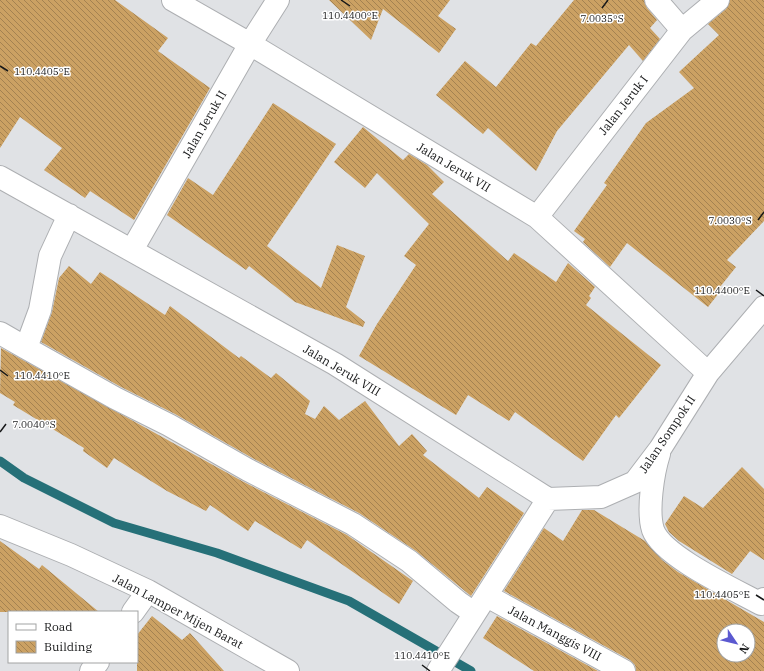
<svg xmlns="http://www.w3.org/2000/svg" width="764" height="671" viewBox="0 0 764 671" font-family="'IBM Plex Serif',serif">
<defs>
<pattern id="building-back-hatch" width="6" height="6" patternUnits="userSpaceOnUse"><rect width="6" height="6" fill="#cba163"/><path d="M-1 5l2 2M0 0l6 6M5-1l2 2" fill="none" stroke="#a48251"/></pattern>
</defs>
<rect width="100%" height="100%" fill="#e0e2e5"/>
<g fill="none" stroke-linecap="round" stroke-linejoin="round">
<path stroke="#267078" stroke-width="9" d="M0 461 24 478 114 523 217 553 349 601 471 671"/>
</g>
<path fill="url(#building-back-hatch)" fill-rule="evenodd" d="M0 0H115L168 38 158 51 210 88 134 220 90 191 85 198 44 170 62 148 20 117 0 148Z
M329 0H450L438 16 456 29 439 53 383 9 371 40Z
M574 0H644L647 8 657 20 650 28 660 39 643 61 629 45 557 131 536 171 488 128 483 134 436 95 465 61 496 87 531 43 536 46Z
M730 0H764V221L727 260 736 267 720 287 722 289 708 307 627 243 610 267 583 242 585 239 574 231 607 185 604 183 646 123 694 88 679 72 719 35 708 24 726 9Z
M273 103 336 144 267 246 321 288 337 245 365 256 346 307 365 322 363 327 295 302 249 266 246 270 167 215 188 178 213 195Z
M363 127 403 160 409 154 427 165 444 182 432 194 508 261 514 253 556 282 568 263 595 287 589 296 591 298 586 305 661 365 619 418 616 415 583 461 515 412 509 421 468 395 456 415 359 356 377 324 416 265 404 256 429 224 377 173 365 188 334 162Z
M69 266 91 284 100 272 165 315 170 306 239 358 241 356 271 378 276 373 310 401 305 414 315 419 324 406 339 420 365 401 399 446 412 434 427 451 423 455 479 498 487 487 524 513 471 596 416 551 359 513 254 459 175 414 121 387 41 342 52 312 59 278Z
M1 348 242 481 347 535 413 581 399 604 307 540 301 549 255 521 248 531 210 505 206 511 167 491 114 458 107 468 83 451 84 448 13 405 15 402 0 393Z
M742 467 764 489V560L750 551 732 574 679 541 669 532 665 524 684 496 703 508Z
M582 510H594L645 541 662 560 678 572 764 622V671H636L635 665 630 660 504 591 544 528 563 541ZM724 631H748V655H724Z
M0 541 39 569 42 565 99 612H0Z
M152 616 182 640 190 633 224 671H137V635Z
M497 616 598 671H534L483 638Z"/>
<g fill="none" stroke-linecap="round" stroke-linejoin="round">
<g stroke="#adafb2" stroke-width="24">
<path id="minor" d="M173 0 250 44 537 217 708 373
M656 0 682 30
M0 177 335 364 548 499
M537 217 682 30 718 0
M132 250 250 44 278 0
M0 333 26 348 40 310 50 256 69 215
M26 348 115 398 169 425 248 470 353 524 409 561 458 602 474 613
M659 454C653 473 647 511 653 530 663 557 736 590 761 604L764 599
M0 526 71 555 148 591 288 671
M487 596 624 671
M133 612 148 591
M91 671 98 662
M438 671 548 499 601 497 635 482 660 449 708 373 764 307"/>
</g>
<use href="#minor" stroke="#fff" stroke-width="22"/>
</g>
<path fill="none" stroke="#171819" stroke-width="1.5" d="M341 0 350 6M602 8 608 0M0 66 8 71M758 220 764 212M756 290 764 296M0 370 8 376M0 432 6 424M756 595 764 600M422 665 430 671"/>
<g text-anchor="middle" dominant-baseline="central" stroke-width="3" stroke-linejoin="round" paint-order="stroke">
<g font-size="12" fill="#171819" stroke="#fff">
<text transform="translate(623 105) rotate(-52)">Jalan Jeruk I</text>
<text transform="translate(204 124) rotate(-60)">Jalan Jeruk II</text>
<text transform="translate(454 167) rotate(31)">Jalan Jeruk VII</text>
<text transform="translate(342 370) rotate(31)">Jalan Jeruk VIII</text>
<text transform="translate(667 434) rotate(-56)">Jalan Sompok II</text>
<text transform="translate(178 611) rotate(28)">Jalan Lamper Mijen Barat</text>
<text transform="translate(555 633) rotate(28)">Jalan Manggis VIII</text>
</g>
</g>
<g font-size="10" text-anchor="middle" fill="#171819" stroke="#fff" stroke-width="3" stroke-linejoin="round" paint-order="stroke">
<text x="350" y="19">110.4400°E</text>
<text x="602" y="22">7.0035°S</text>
<text x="42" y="75">110.4405°E</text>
<text x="730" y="224">7.0030°S</text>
<text x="722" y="294">110.4400°E</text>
<text x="42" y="379">110.4410°E</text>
<text x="34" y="428">7.0040°S</text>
<text x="722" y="598">110.4405°E</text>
<text x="422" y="659">110.4410°E</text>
</g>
<rect x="8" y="611" width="130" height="52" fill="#ffffff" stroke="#a2a3a3"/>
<rect x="16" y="624" width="20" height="6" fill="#ffffff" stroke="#a2a3a3"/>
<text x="44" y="631" font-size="12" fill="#171819">Road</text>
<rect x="16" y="641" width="20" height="12" fill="url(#building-back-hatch)" stroke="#a2a3a3"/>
<text x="44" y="651" font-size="12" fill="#171819">Building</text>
<g transform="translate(736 643) rotate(125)"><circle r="19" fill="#ffffff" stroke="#a2a3a3"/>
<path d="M0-3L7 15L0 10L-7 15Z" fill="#5b59d0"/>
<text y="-6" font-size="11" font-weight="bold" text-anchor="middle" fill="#171819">N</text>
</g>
</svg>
